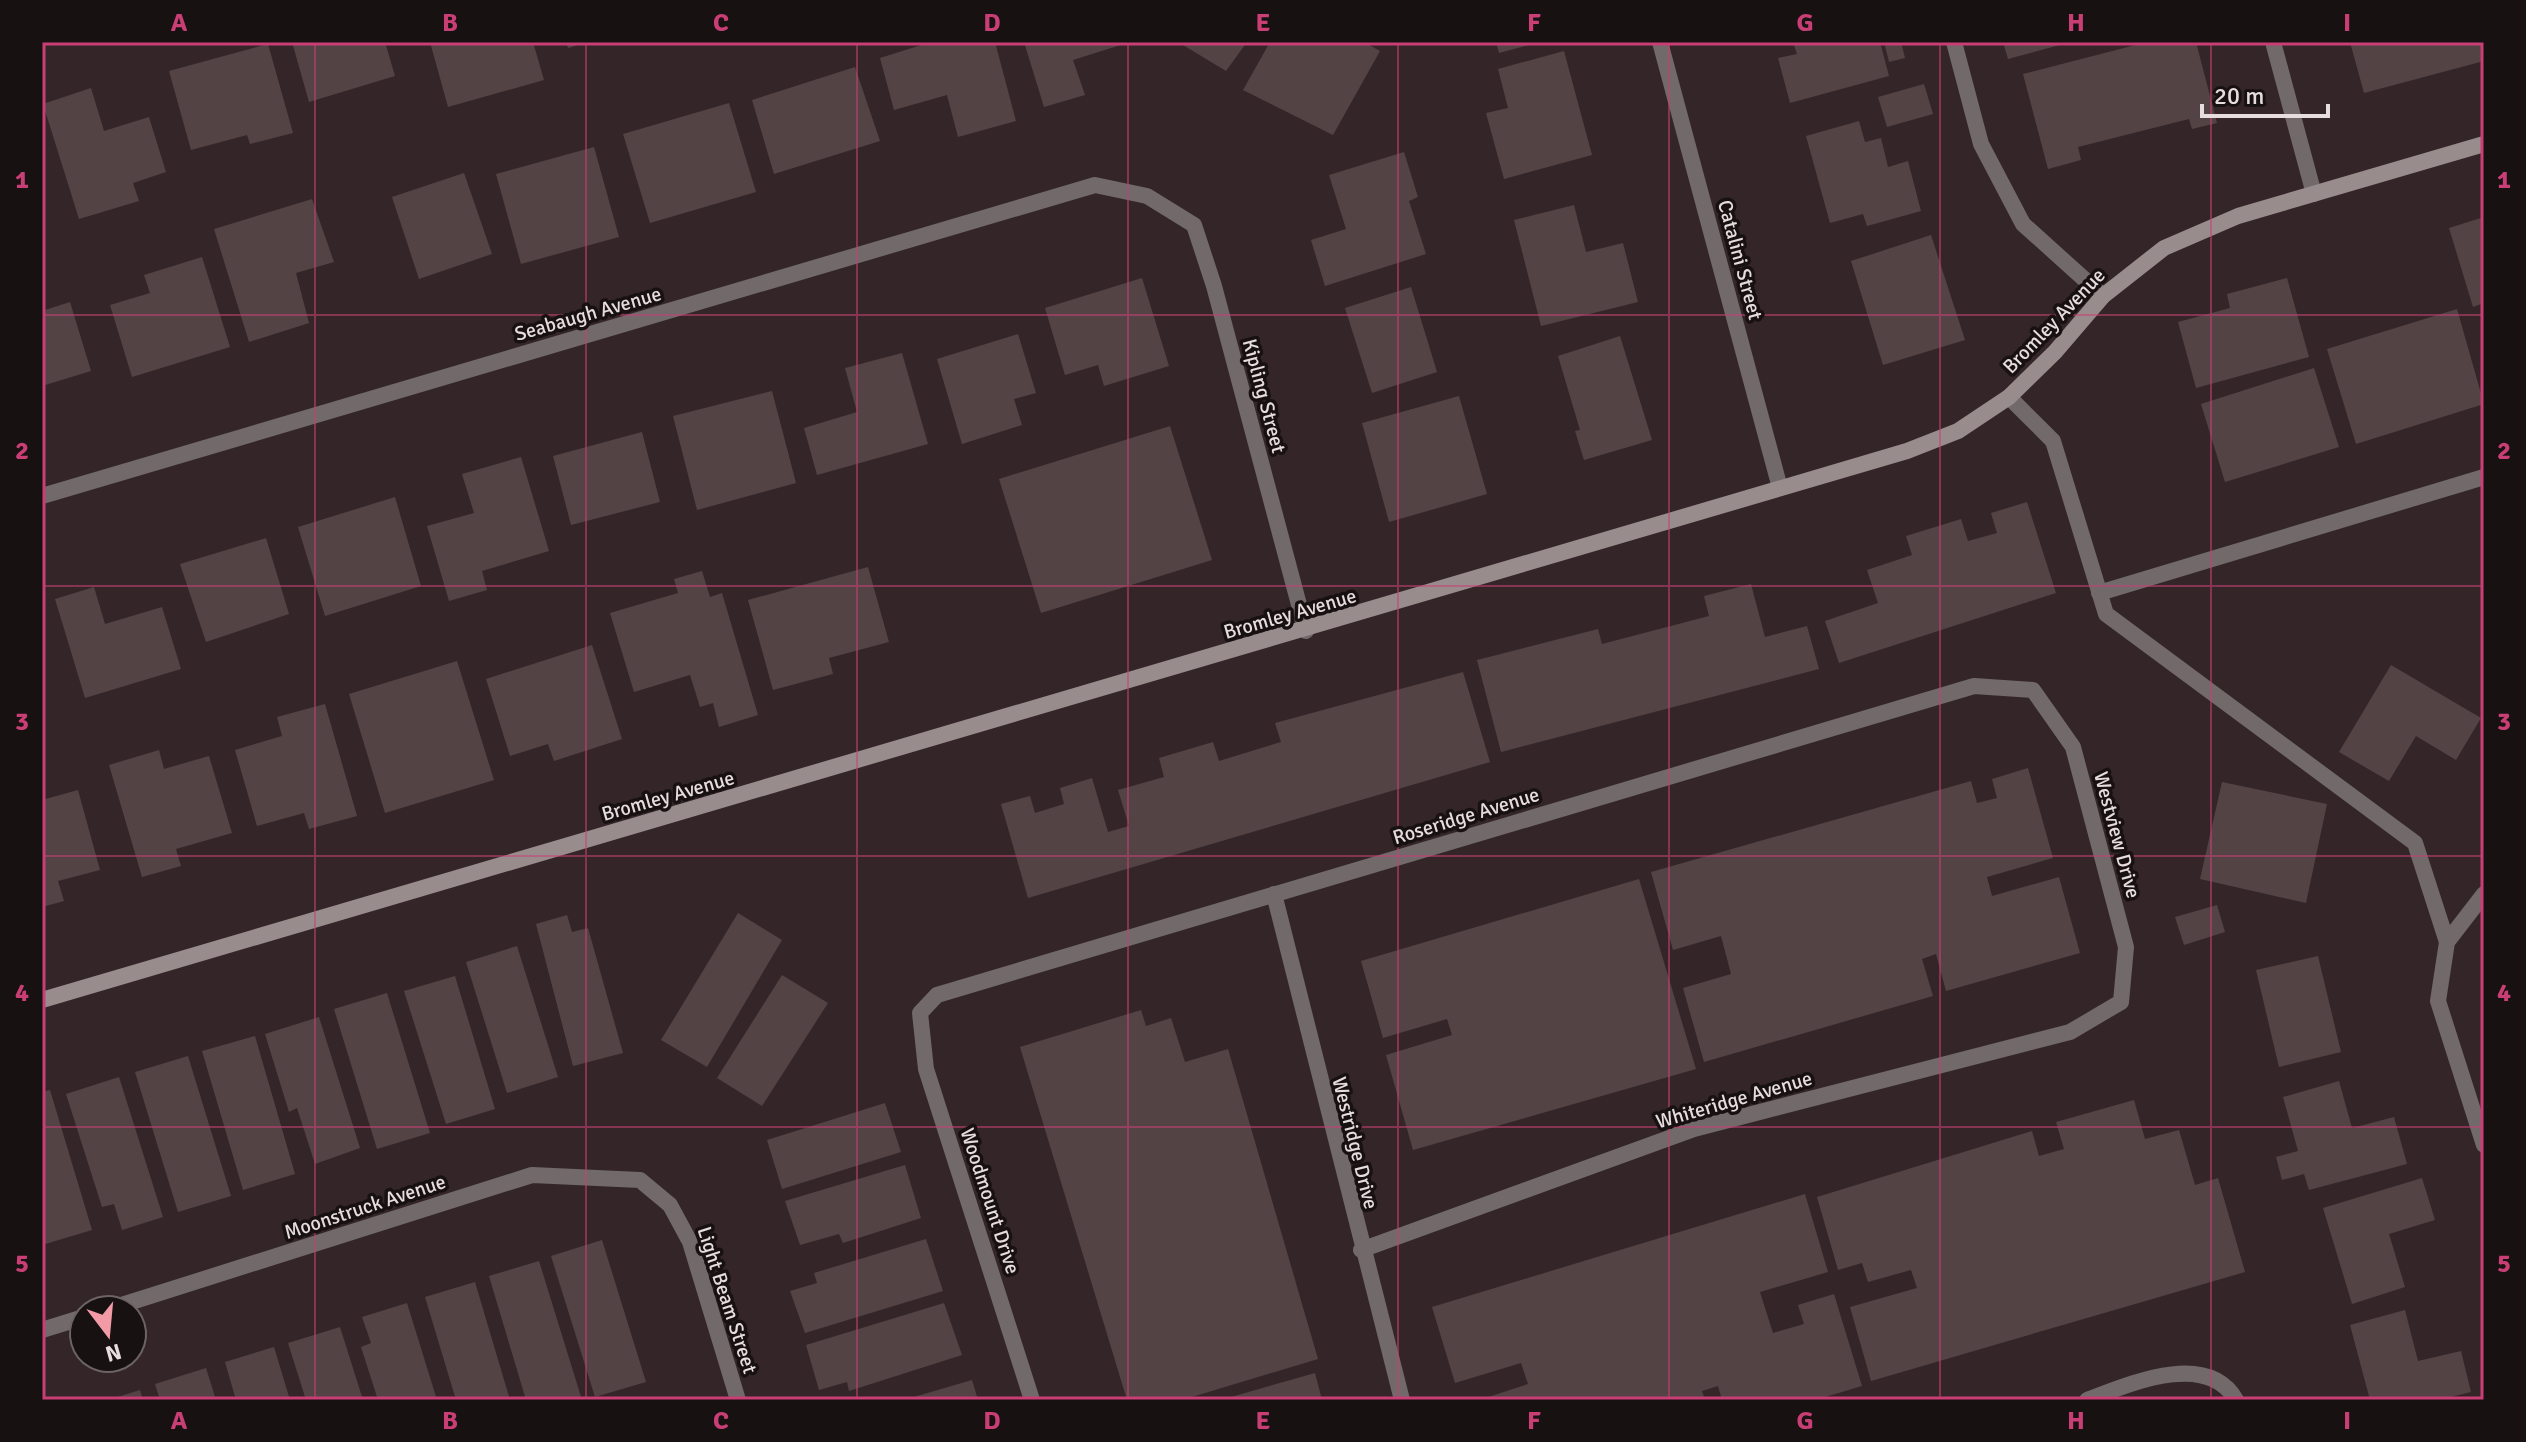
<svg xmlns="http://www.w3.org/2000/svg" width="2526" height="1442" viewBox="0 0 2526 1442" font-family="Signika,sans-serif">
<rect width="100%" height="100%" fill="#342628"/>
<path fill="#534345" d="M292 42H385L395 76 309 102Z
M430 42H533L544 80 448 107Z
M566 42H585V43L568 48Z
M931 42H995L1016 121 958 137 947 95 894 110 880 58Z
M1024 42H1127V43L1073 60 1085 95 1044 107Z
M1178 42H1247L1226 71Z
M1270 42H1364L1380 51 1333 135 1243 90Z
M1496 42H1536V43L1499 53Z
M1793 42H1880L1889 76 1790 103 1778 58 1797 54Z
M1884 42H1901L1905 58 1889 62Z
M2003 42H2067V43L2008 59Z
M2147 42H2196L2217 123 2192 129 2189 119 2078 147 2081 160 2048 169 2023 74Z
M2350 42H2484V61L2364 93Z
M268 44 293 133 250 144 247 135 191 150 169 71Z
M1564 51 1592 155 1504 179 1486 113 1508 108 1498 69Z
M855 67 880 141 774 174 752 100Z
M1924 84 1933 114 1887 127 1878 97Z
M91 88 104 131 149 117 166 172 133 183 139 201 79 219 43 104Z
M729 103 756 192 650 223 623 134Z
M1859 121 1865 142 1881 138 1888 167 1908 161 1921 211 1867 226 1863 214 1830 223 1806 136Z
M594 147 619 237 521 264 496 174Z
M1404 152 1418 197 1409 201 1426 254 1325 286 1311 240 1346 229 1329 175Z
M464 173 492 254 419 279 392 197Z
M312 199 334 262 296 273 309 323 249 342 214 229Z
M1574 205 1586 252 1623 243 1638 302 1541 326 1514 220Z
M2484 217V303L2473 307 2449 228Z
M1931 235 1965 340 1883 365 1851 261Z
M202 257 230 347 132 377 110 305 150 293 144 275Z
M1142 278 1169 366 1104 386 1098 365 1065 375 1045 308Z
M2287 278 2309 357 2196 388 2178 322 2230 308 2227 294Z
M1411 287 1437 372 1372 393 1345 308Z
M70 302 91 371 42 386V311Z
M2457 309 2484 404 2356 444 2327 349Z
M1018 334 1036 393 1014 399 1022 425 962 444 937 359Z
M1620 336 1652 440 1584 460 1575 431 1580 430 1558 356Z
M902 353 928 444 817 475 804 428 857 412 845 368Z
M2314 368 2339 447 2225 482 2201 404Z
M772 391 796 483 697 510 673 416Z
M1459 396 1487 494 1389 522 1362 423Z
M1170 426 1212 560 1041 613 999 479Z
M642 432 660 502 571 525 553 456Z
M521 457 549 551 482 571 487 590 449 601 427 526 474 513 462 474Z
M395 497 421 586 325 616 298 527Z
M2027 502 2056 593 1839 663 1825 621 1878 603 1867 570 1912 555 1906 536 1961 519 1968 541 1997 533 1991 513Z
M266 538 289 614 206 642 180 564Z
M868 567 889 642 829 658 833 674 773 690 748 600Z
M702 571 710 597 722 593 758 715 719 727 713 703 700 707 690 675 634 692 610 613 678 593 674 579Z
M1751 584 1765 637 1807 626 1819 669 1501 752 1477 660 1598 629 1602 644 1709 616 1704 596Z
M94 587 105 624 162 607 181 669 85 698 55 599Z
M592 645 622 739 554 761 548 744 510 756 486 679Z
M457 661 494 780 385 813 349 694Z
M2391 665 2481 718 2456 760 2416 736 2389 781 2339 752Z
M1463 672 1490 762 1028 898 1001 804 1030 796 1035 813 1064 804 1060 788 1092 778 1108 832 1129 826 1118 790 1164 777 1159 758 1213 742 1219 761 1281 742 1275 723Z
M325 704 357 816 309 829 304 813 257 826 235 750 282 736 277 717Z
M159 750 164 769 209 756 232 833 176 849 181 866 142 877 109 765Z
M2028 768 2053 858 1987 877 1992 896 2059 877 2080 953 1946 991 1936 954 1922 959 1933 996 1704 1062 1683 988 1731 974 1721 936 1673 950 1651 872 1971 781 1977 803 1997 798 1992 779Z
M2222 782 2327 804 2306 903 2200 879Z
M78 790 100 870 58 881 64 901 42 907V800Z
M1639 879 1696 1069 1413 1150 1386 1055 1452 1035 1447 1019 1383 1038 1361 961Z
M2217 905 2225 932 2184 945 2175 917Z
M738 913 782 940 707 1067 661 1040Z
M567 915 572 932 588 928 623 1053 573 1066 536 924Z
M517 946 558 1077 507 1093 466 962Z
M2318 956 2341 1052 2279 1067 2256 970Z
M782 975 828 1003 762 1106 717 1078Z
M455 976 495 1109 446 1124 404 991Z
M387 993 430 1133 377 1149 334 1009Z
M1141 1010 1146 1026 1171 1018 1185 1062 1228 1049 1318 1359 1182 1400H1127L1020 1047Z
M319 1017 360 1148 315 1164 297 1108 289 1112 265 1034Z
M255 1036 295 1174 243 1190 202 1051Z
M188 1056 231 1196 178 1212 135 1072Z
M119 1077 163 1217 122 1230 114 1204 102 1207 66 1094Z
M2339 1081 2352 1128 2394 1117 2407 1164 2309 1190 2304 1174 2282 1180 2276 1157 2298 1151 2283 1097Z
M50 1090 92 1230 42 1245V1092Z
M2134 1100 2145 1139 2179 1130 2195 1185 2218 1178 2245 1272 1871 1381 1850 1307 1917 1288 1911 1270 1868 1282 1862 1263 1838 1270 1817 1197 2032 1131 2039 1156 2064 1149 2056 1122Z
M885 1103 901 1152 782 1189 767 1140Z
M905 1165 921 1218 843 1243 839 1234 800 1245 785 1201Z
M2422 1178 2435 1220 2389 1234 2405 1287 2352 1304 2323 1208Z
M1805 1194 1828 1272 1760 1292 1773 1333 1804 1324 1798 1305 1834 1294 1862 1386 1815 1400H1722L1718 1386 1702 1391 1705 1400H1479L1528 1384 1521 1363 1455 1383 1432 1307Z
M926 1239 943 1291 805 1333 790 1291 817 1283 814 1273Z
M602 1240 646 1382 595 1397 551 1256Z
M539 1261 582 1400H526L489 1276Z
M475 1282 510 1400H456L425 1297Z
M407 1303 437 1400H378L361 1347 371 1343 362 1317Z
M944 1303 962 1355 849 1391 847 1382 819 1390 806 1345Z
M2405 1310 2418 1361 2461 1351 2471 1392 2439 1400H2370L2350 1325Z
M340 1327 363 1400H306L288 1343Z
M274 1347 290 1400H236L225 1362Z
M206 1368 216 1400H160L155 1384Z
M1315 1373 1322 1400H1224V1399Z
M972 1380 978 1400H907V1399Z
M140 1390 143 1400H111V1399Z"/>
<g fill="none" stroke-linecap="round" stroke-linejoin="round">
<path stroke="#71696a" stroke-width="16" d="M1954 42 1981 144 2023 224 2103 296
M2009 397 2053 441 2106 614 2415 843 2447 942
M2099 593 2484 477"/>
<path stroke="#71696a" stroke-width="16" d="M1660 42 1780 488
M2273 42 2314 194
M42 496 1095 185 1147 196 1194 225 1214 286 1306 631
M1274 894 1402 1400
M2484 894 2447 942 2438 1001 2484 1145
M106 1310 532 1175 640 1180 670 1205 690 1242 738 1400
M42 1330 84 1317
M1032 1400 926 1069 920 1013 937 995 1974 686 2033 690 2073 747 2126 947 2121 1002 2070 1032 1694 1129 1361 1250
M2087 1400C2127 1385 2207 1349 2236 1400"/>
<path stroke="#998c8d" stroke-width="16" d="M42 1000 1907 451 1958 431 2009 397 2055 352 2103 296 2164 248 2238 216 2484 144"/>
</g>
<path fill="none" stroke="#c93f75" stroke-width="2" stroke-opacity="0.55" d="M315 42V1400M586 42V1400M857 42V1400M1128 42V1400M1398 42V1400M1669 42V1400M1940 42V1400M2211 42V1400M42 315H2484M42 586H2484M42 856H2484M42 1127H2484"/>
<g text-anchor="middle" dominant-baseline="central" stroke-width="7" stroke-linejoin="round" paint-order="stroke">
<g font-size="20" fill="#e7ddde" stroke="#181112">
<text transform="translate(1740 260) rotate(75)">Catalini Street</text>
<text transform="translate(588 314) rotate(-16)">Seabaugh Avenue</text>
<text transform="translate(2054 321) rotate(-46)">Bromley Avenue</text>
<text transform="translate(1264 396) rotate(75)">Kipling Street</text>
<text transform="translate(1290 614) rotate(-16)">Bromley Avenue</text>
<text transform="translate(668 796) rotate(-16)">Bromley Avenue</text>
<text transform="translate(1466 816) rotate(-17)">Roseridge Avenue</text>
<text transform="translate(2117 835) rotate(75)">Westview Drive</text>
<text transform="translate(1734 1100) rotate(-16)">Whiteridge Avenue</text>
<text transform="translate(1355 1143) rotate(76)">Westridge Drive</text>
<text transform="translate(990 1201) rotate(72)">Woodmount Drive</text>
<text transform="translate(365 1207) rotate(-18)">Moonstruck Avenue</text>
<text transform="translate(727 1300) rotate(72)">Light Beam Street</text>
</g>
</g>
<rect width="2526" height="1442" fill="none" stroke="#181112" stroke-width="88"/>
<g transform="translate(108 1334) rotate(164)"><circle r="38" fill="#181112" stroke="#6b6364" stroke-width="2"/>
<path d="M0-6L14 30L0 20L-14 30Z" fill="#f39aa7"/>
<text y="-12" font-size="22" font-weight="bold" text-anchor="middle" fill="#e7ddde">N</text>
</g>
<path d="M2202 104v12h126v-12" fill="none" stroke="#e7ddde" stroke-width="4"/>
<text x="2214" y="104" font-size="24" fill="#e7ddde" stroke="#181112" stroke-width="6" paint-order="stroke">20 m</text>
<rect x="44" y="44" width="2438" height="1354" fill="none" stroke="#c93f75" stroke-width="3"/>
<g font-size="26" text-anchor="middle" font-weight="bold" fill="#c93f75">
<text x="179" y="31">A</text>
<text x="450" y="31">B</text>
<text x="721" y="31">C</text>
<text x="992" y="31">D</text>
<text x="1263" y="31">E</text>
<text x="1534" y="31">F</text>
<text x="1805" y="31">G</text>
<text x="2076" y="31">H</text>
<text x="2347" y="31">I</text>
<text x="22" y="188">1</text>
<text x="2504" y="188">1</text>
<text x="22" y="459">2</text>
<text x="2504" y="459">2</text>
<text x="22" y="730">3</text>
<text x="2504" y="730">3</text>
<text x="22" y="1001">4</text>
<text x="2504" y="1001">4</text>
<text x="22" y="1272">5</text>
<text x="2504" y="1272">5</text>
<text x="179" y="1429">A</text>
<text x="450" y="1429">B</text>
<text x="721" y="1429">C</text>
<text x="992" y="1429">D</text>
<text x="1263" y="1429">E</text>
<text x="1534" y="1429">F</text>
<text x="1805" y="1429">G</text>
<text x="2076" y="1429">H</text>
<text x="2347" y="1429">I</text>
</g>
</svg>
